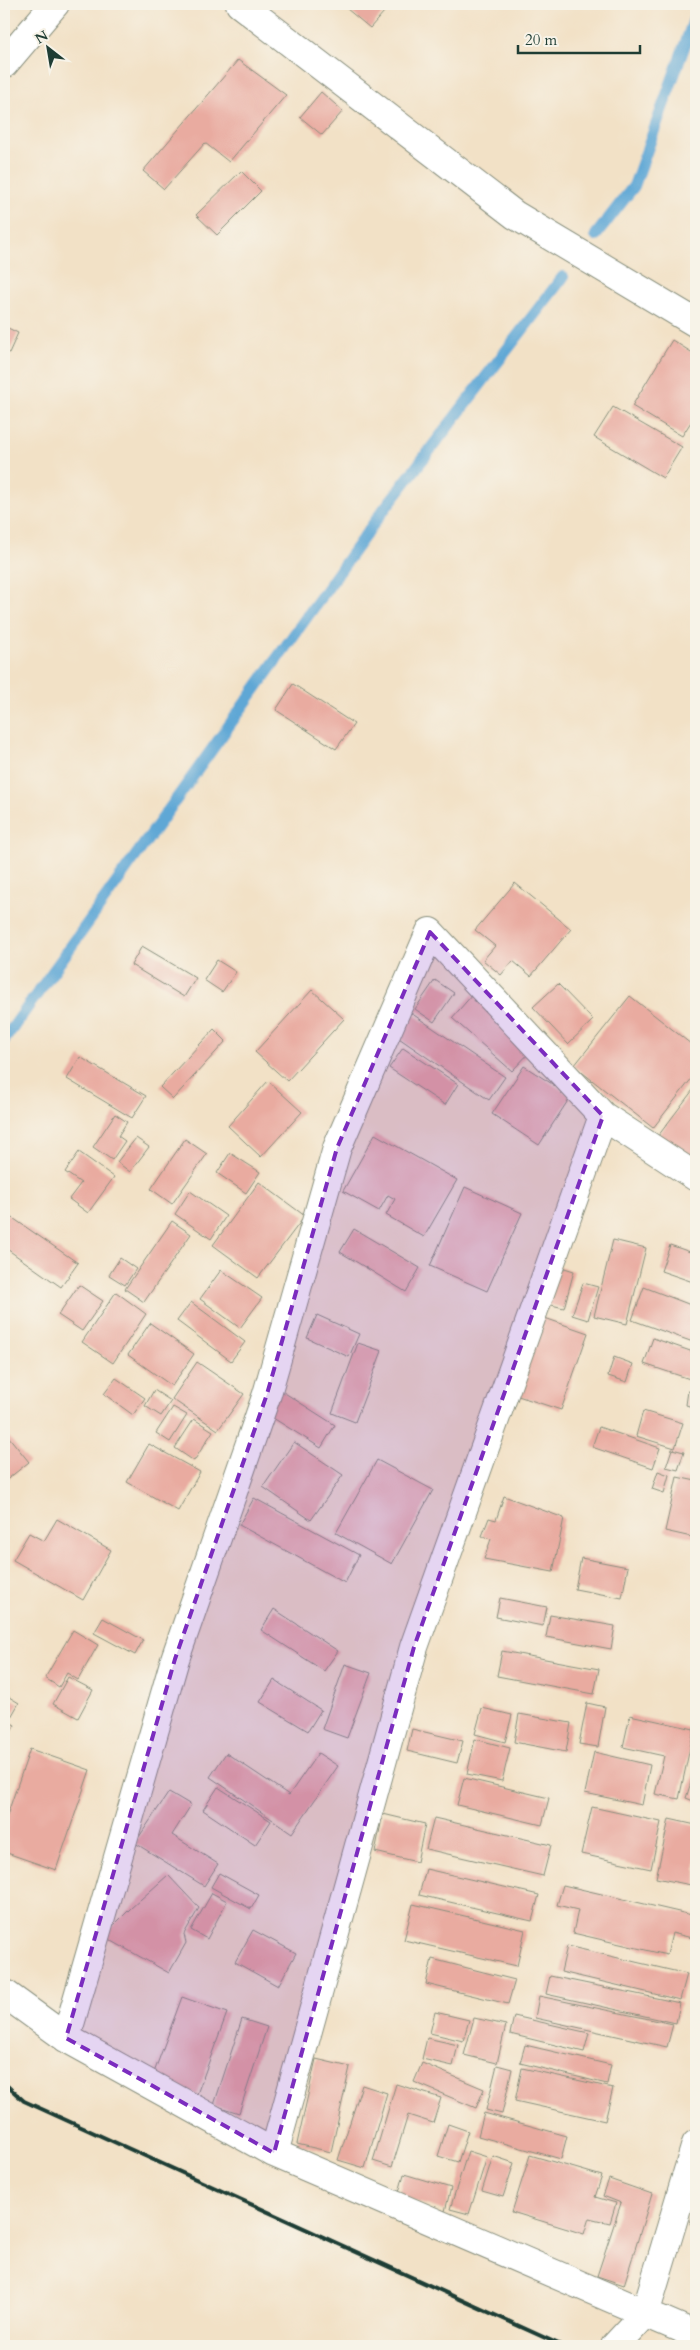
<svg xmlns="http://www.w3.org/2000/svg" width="700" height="2350" viewBox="0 0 700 2350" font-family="Cardo,serif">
<rect width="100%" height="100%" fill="#f7f3e8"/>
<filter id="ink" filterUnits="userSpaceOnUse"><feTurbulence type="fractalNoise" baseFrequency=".02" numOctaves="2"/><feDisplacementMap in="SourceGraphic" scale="10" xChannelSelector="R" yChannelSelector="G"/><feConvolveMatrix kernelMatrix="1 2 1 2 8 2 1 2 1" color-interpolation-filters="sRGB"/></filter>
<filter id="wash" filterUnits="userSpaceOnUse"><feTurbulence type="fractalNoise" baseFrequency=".0096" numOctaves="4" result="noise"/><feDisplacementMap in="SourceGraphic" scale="20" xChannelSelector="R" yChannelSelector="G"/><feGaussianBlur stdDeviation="1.12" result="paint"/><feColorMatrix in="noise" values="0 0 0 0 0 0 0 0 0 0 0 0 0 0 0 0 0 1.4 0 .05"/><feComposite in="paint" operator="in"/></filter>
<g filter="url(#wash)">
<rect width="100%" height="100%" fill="#f2e1c6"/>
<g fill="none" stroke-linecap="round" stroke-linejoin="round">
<path stroke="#5ea7d5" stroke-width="12" d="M596 235 634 186 696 14
M4 1040 379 516 563 277"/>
</g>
<g id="blocks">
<path fill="#e9aba0" d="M341 4H391L370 28Z
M238 60 286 95 229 162 205 143 164 189 143 171Z
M321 92 343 111 322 135 300 117Z
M241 171 261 191 217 235 196 215Z
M4 326 18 333 9 353 4 351Z
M672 340 696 355V414L682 436 632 406Z
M613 407 682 447 663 478 594 437Z
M293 684 354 724 336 749 276 710Z
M515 883 571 929 531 976 513 961 501 975 483 960 495 946 475 930Z
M142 946 196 978 184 997 131 965Z
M217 960 236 972 222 992 204 980Z
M435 980 454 993 434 1022 415 1009Z
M558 984 593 1020 568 1044 533 1007Z
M312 990 344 1019 287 1081 255 1052Z
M473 994 533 1049 512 1071 452 1018Z
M630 996 696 1048V1073L653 1128 574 1066Z
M408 1011 505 1077 489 1100 393 1034Z
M214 1029 226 1041 173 1099 160 1087Z
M403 1048 458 1084 445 1105 389 1068Z
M80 1057 146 1096 132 1118 67 1079Z
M524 1066 571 1096 539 1145 492 1114Z
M268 1081 302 1112 261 1157 228 1126Z
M696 1086V1148L688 1159 658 1136Z
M115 1114 127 1122 118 1136 125 1141 112 1160 93 1147Z
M375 1134 457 1180 424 1237 386 1215 395 1199 388 1195 379 1211 343 1191Z
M136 1138 149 1147 130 1172 117 1162Z
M185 1139 207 1154 172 1204 151 1189Z
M79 1152 114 1177 88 1213 69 1199 81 1183 65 1172Z
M230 1153 260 1172 246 1193 217 1173Z
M259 1182 305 1216 258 1278 213 1245Z
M465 1187 522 1213 487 1291 430 1266Z
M190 1191 226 1216 211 1239 175 1214Z
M4 1212 78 1263 61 1287 4 1247Z
M172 1221 191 1234 144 1302 125 1289Z
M354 1229 420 1268 406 1292 340 1252Z
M613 1240 646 1248 627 1324 594 1316Z
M670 1245 696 1254V1283L661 1271Z
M120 1258 136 1269 125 1285 109 1275Z
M555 1265 574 1271 564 1308 543 1303Z
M221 1270 262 1298 240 1328 200 1299Z
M583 1283 598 1287 588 1320 572 1315Z
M79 1285 103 1301 82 1331 58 1315Z
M644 1287 696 1307V1332L693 1342 632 1320Z
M116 1292 146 1314 113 1363 82 1342Z
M191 1302 245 1342 231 1361 177 1321Z
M317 1315 359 1334 349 1357 307 1338Z
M539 1316 588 1333 561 1410 512 1394Z
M150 1323 194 1354 172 1386 128 1355Z
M653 1338 696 1353V1381L644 1364Z
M358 1343 382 1351 355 1422 332 1413Z
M614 1357 633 1364 627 1382 608 1376Z
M197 1362 244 1394 218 1430 172 1399Z
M116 1378 145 1398 133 1415 104 1394Z
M154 1390 171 1401 161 1416 145 1406Z
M280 1390 335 1425 321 1448 265 1413Z
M688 1391 696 1393V1408L686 1405Z
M173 1407 187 1415 170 1442 156 1433Z
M643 1411 683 1423 675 1448 636 1436Z
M194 1419 213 1431 194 1461 175 1448Z
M599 1427 660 1448 653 1468 592 1447Z
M4 1431 29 1462 4 1482Z
M294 1442 343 1475 311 1520 263 1487Z
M149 1444 200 1472 178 1511 127 1482Z
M672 1449 684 1452 678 1470 666 1467Z
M377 1460 433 1490 392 1564 336 1533Z
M658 1471 669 1475 664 1493 652 1489Z
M677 1477 696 1481V1538L665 1531Z
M504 1496 564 1518 553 1572 484 1559 491 1539 482 1536 489 1518 496 1520Z
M254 1498 359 1555 345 1583 239 1525Z
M57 1519 111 1550 83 1600 13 1560 29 1533 44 1541Z
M581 1558 628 1567 622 1598 575 1589Z
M500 1598 547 1607 543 1626 496 1617Z
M274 1609 338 1651 324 1671 261 1630Z
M550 1615 615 1626 611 1649 546 1637Z
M103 1618 143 1640 135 1655 94 1633Z
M73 1630 98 1645 78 1680 67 1673 59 1687 45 1678Z
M502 1651 599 1669 594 1694 497 1676Z
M345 1664 371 1673 347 1738 322 1729Z
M68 1677 93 1690 78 1718 53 1704Z
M274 1680 321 1710 308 1731 260 1702Z
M4 1694 19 1703 11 1717 4 1712Z
M587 1703 605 1707 598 1747 579 1744Z
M482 1708 512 1715 505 1742 475 1734Z
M519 1714 571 1723 566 1752 514 1742Z
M630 1715 694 1729 679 1799 655 1794 664 1756 623 1747Z
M4 1719 15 1725 4 1744Z
M412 1729 463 1741 457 1763 407 1751Z
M475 1739 510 1748 502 1781 467 1774Z
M30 1749 90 1770 56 1870 4 1852V1824Z
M594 1752 650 1765 642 1805 585 1793Z
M226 1753 289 1795 318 1753 338 1766 292 1833 210 1777Z
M696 1767V1802L686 1798Z
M464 1778 549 1798 542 1825 457 1805Z
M218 1787 271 1821 255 1845 203 1810Z
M169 1792 191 1805 172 1835 218 1864 204 1886 135 1843Z
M592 1807 661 1822 651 1869 581 1854Z
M383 1814 425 1824 417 1862 375 1852Z
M434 1818 551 1845 543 1876 426 1849Z
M669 1819 696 1825V1886L656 1878Z
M426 1869 539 1895 532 1921 419 1895Z
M219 1873 259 1895 251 1909 211 1887Z
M168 1875 199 1908 184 1934 186 1943 169 1973 103 1936 131 1908Z
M563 1885 696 1916V1939L672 1933 667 1955 573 1933 578 1910 557 1905Z
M212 1893 227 1901 207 1939 191 1930Z
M413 1904 525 1930 517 1966 404 1940Z
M253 1930 296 1953 278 1986 235 1962Z
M567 1946 687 1974 680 2000 561 1972Z
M432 1959 515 1980 508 2004 426 1984Z
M550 1976 680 2003 676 2023 546 1994Z
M539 1996 673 2024 667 2047 535 2018Z
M182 1997 227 2013 197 2094 152 2078Z
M435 2012 469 2020 463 2041 430 2033Z
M514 2016 589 2033 584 2052 510 2034Z
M474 2018 506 2025 497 2063 464 2055Z
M242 2019 267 2027 239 2113 214 2105Z
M427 2038 458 2045 453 2066 422 2059Z
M525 2045 611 2065 607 2084 520 2063Z
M316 2059 350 2067 331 2152 297 2144Z
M422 2063 484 2089 476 2108 414 2082Z
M497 2065 512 2069 502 2114 486 2110Z
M522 2068 613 2088 605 2121 515 2101Z
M396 2084 441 2098 433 2123 408 2115 392 2167 373 2161Z
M362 2085 387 2093 365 2168 338 2160Z
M484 2113 567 2136 561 2159 478 2136Z
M448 2124 468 2131 458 2162 438 2156Z
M468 2151 487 2157 469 2214 450 2209Z
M530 2155 602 2176 595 2197 616 2203 610 2223 589 2218 584 2234 512 2212Z
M493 2156 514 2163 503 2197 482 2191Z
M404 2174 451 2188 445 2211 398 2196Z
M609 2179 652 2194 624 2285 597 2276 621 2203 603 2196Z
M696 2203V2225L690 2224Z"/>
</g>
</g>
<g filter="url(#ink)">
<use href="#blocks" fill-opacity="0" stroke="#888f7d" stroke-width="1"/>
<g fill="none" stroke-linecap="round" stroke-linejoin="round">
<g stroke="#888f7d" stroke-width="30">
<path id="minor" d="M240 4 515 215 696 323
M4 64 55 4
M4 1993 66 2038 274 2153 696 2335
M66 2038 175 1659 267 1394 337 1148 430 932 603 1116 696 1177
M274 2153 414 1647 603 1116
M615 2346 645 2314 696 2144"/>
</g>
<use href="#minor" stroke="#fff" stroke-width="28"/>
<path stroke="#1f3d34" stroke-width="4" d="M4 2083 24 2101 563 2346"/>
</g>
</g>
<path fill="#7b2cbf" fill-opacity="0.2" stroke="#7b2cbf" stroke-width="4" stroke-dasharray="10 6" stroke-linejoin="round" d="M430 932 603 1116 414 1647 274 2153 66 2038 175 1659 267 1394 337 1148Z"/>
<rect width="700" height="2350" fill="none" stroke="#f7f3e8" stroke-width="20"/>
<g transform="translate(48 48) rotate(329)" stroke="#f7f3e8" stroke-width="4" paint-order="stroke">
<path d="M0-4L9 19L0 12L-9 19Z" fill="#1f3d34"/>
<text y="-8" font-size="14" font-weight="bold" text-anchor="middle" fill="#1f3d34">N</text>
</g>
<path d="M518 45v8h122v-8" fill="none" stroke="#1f3d34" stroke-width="2.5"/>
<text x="525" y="45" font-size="15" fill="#1f3d34" stroke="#f7f3e8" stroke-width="4" paint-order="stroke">20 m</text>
</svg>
